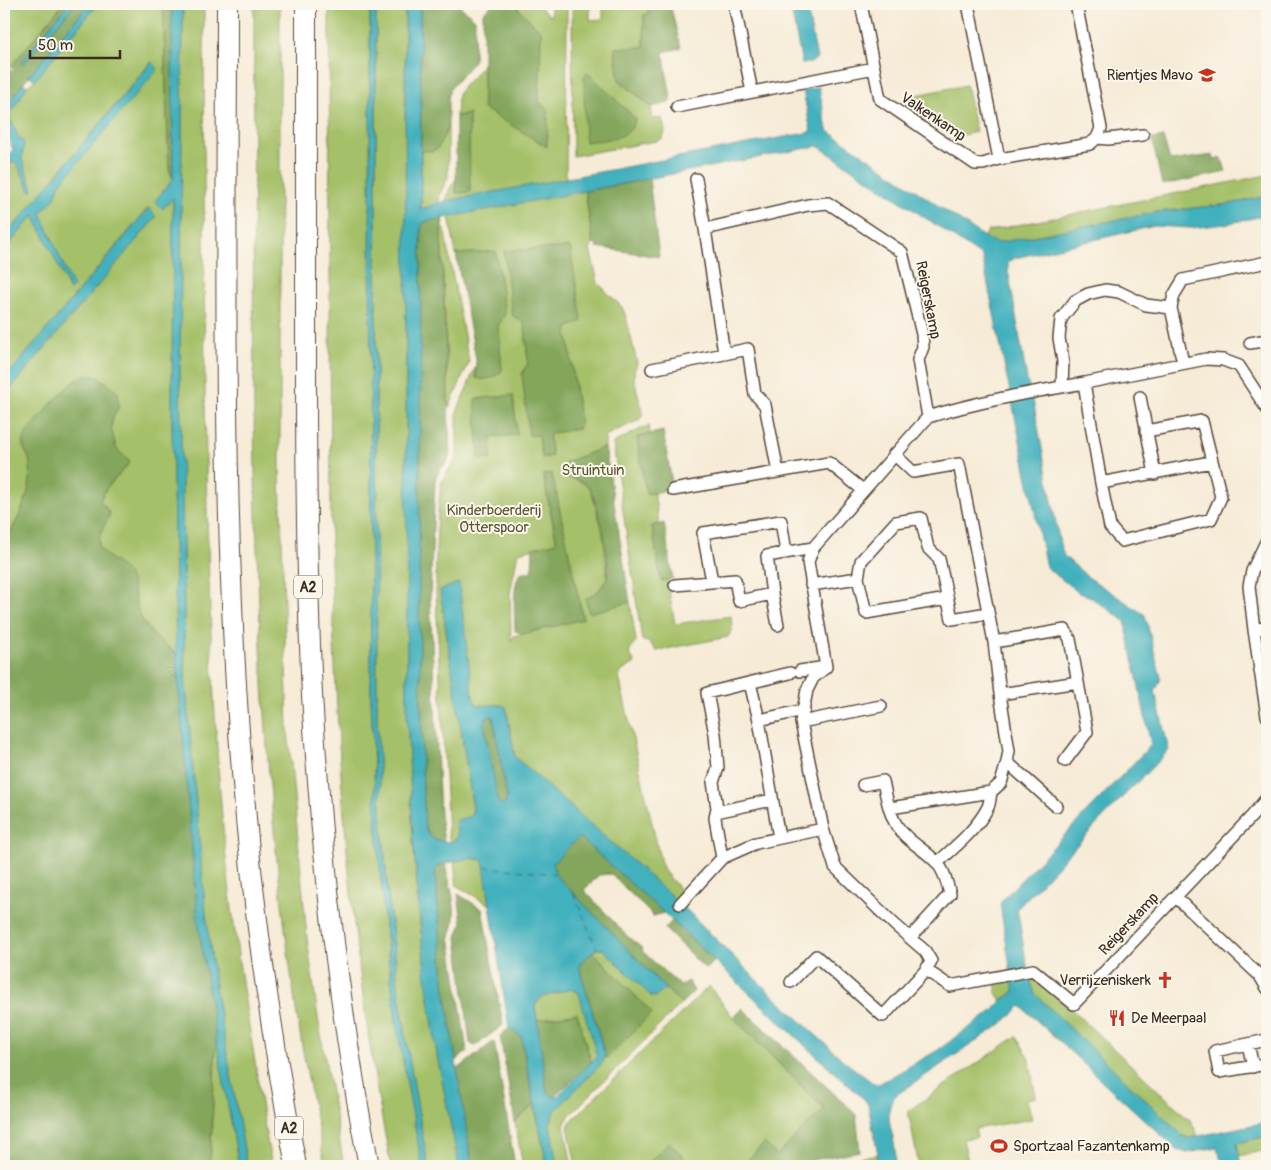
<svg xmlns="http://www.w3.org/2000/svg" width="1271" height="1170" viewBox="0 0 1271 1170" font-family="Pangolin,sans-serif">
<rect width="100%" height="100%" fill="#fbf7ec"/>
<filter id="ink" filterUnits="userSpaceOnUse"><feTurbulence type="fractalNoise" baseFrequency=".02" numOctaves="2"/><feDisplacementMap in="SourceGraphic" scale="10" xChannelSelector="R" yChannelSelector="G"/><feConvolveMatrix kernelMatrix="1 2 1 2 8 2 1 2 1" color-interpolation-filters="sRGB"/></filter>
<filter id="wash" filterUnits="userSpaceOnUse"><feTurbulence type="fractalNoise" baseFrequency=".0096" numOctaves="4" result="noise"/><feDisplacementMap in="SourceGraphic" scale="20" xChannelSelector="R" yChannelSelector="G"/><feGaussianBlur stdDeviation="1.12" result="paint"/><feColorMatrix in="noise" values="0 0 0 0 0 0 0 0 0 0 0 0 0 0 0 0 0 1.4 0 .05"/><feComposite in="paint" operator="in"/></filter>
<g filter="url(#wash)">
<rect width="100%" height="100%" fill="#f6ebd7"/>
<path fill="#a4c067" stroke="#707542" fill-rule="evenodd" d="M4 4H63L11 66 4 56Z
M98 4H163L169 169 173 179 172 419 176 653C158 640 143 628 137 607 135 600 136 590 131 585 127 578 100 550 99 546 97 536 106 523 110 514L100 500 106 489 130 462 116 448 111 428 113 416 119 407 118 393 101 379 76 380 27 432 22 446C25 451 30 458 31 464 34 487 17 524 4 542V396L156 217 148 208 4 380V251L34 215 70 290 41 213 54 199 59 185 151 62 4 238V172L12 162 17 163 30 191 33 190 22 160 24 143 17 135 9 116 27 86 35 80Z
M183 4H204C205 252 201 500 217 748 223 853 237 958 255 1062 260 1097 265 1132 272 1166H247L215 986 205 905 185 676 180 375Z
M254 4H280V476L288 730 307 938 318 1018 344 1166H325C316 1116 305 1066 297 1016 283 922 272 826 266 731 249 489 254 246 254 4Z
M329 4H370L371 698 376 817 385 927 396 1021 422 1166H391C351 967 337 764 331 561Z
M376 4H405L407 715 413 839 420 925 437 1055 459 1166H428L405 1034V1024L399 997 392 927 390 916 381 812 377 717 376 500 378 492 376 481Z
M514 4H537L551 17V4H567L566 179 446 201 449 190 456 179V193L469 114 456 116C457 109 456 101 458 95 463 82 478 76 483 62V108L539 102 541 31Z
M572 4H590V20L603 19V4H649L648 14 644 15V47L615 49 619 80 651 107 653 119 662 118 665 131 663 138 656 141 573 156Z
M966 85 976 132 963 135 906 97Z
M448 127V177L440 194 439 204 421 209V151C441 151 440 143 448 127Z
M1267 175V196L1230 204 1158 212 997 243 984 237 988 231Z
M585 191 593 243 590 249 598 283 622 307 626 317 637 363 634 371V378L643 414 639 420 605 436V447L564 463 567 478C576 479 584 481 590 489L602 527 607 568V578L602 586 597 592 586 599 589 613 630 602 636 641 629 653 635 663 622 671 619 677 661 863 665 872 682 892 676 900 515 757 506 707C496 702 486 708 476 704L473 698 458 583 440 590 473 809 471 815 455 825 457 832V839L450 842 448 833C445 775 442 717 439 659 436 601 433 542 441 485 443 472 455 467 457 456V412L475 368 476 378 502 370 497 326 496 252 456 254 449 216ZM523 322 569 327 567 331 580 423 578 429 551 433 549 438 552 456 542 458 539 435H529L528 363 525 327ZM513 395 517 434 491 437ZM551 473 583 619 514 636 511 641 510 593 518 552 553 544 556 539 543 476Z
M442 218 469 362 449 408 441 232Z
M649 425 650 434 637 437 647 494 654 493 659 524 652 526 661 581 667 580 675 624 731 616 732 629 728 637 656 651 650 643 642 640 613 443Z
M470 858 483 860 492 906 457 886 454 861Z
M597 949H603L651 996 655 997 666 989 681 1004 569 1116 564 1125 572 1166H557L550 1124 553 1116 555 1111 602 1063 605 1058 608 1057 652 1013 593 952Z
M1029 977 1035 979 1072 1010 1191 1121 1198 1136 1189 1138 1183 1136 1035 994Z
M1013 980 1014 991 1001 1001 996 993V983Z
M709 986 733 1017 824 1109 777 1155 765 1143 741 1166H731L724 1159 716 1166H692L669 1143 645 1166H576L568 1127 570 1122Z
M571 989 579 992 597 1051V1056L591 1062 577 1014 537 1020 535 1005 541 997Z
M1017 1036 1029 1059 1036 1097 1027 1099 1032 1119 975 1129 977 1137 963 1139 969 1166H919L908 1111Z
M216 1039 239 1166H210Z
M534 1105 547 1166H523L515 1122Z
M1267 1136V1150L1239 1156 1237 1143Z
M878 1154 876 1161 863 1166H818Z"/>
<path fill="#83a65c" stroke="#5f683d" d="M63 4H68L38 40 23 64 75 4H89L23 83 4 110V63L13 72H15L11 66Z
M163 4H172L173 179 169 169Z
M420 4H457L475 19 474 61 450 89 448 97V127L438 148 433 151H421Z
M492 4H514L541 31 539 102 548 110 547 147 483 108V13Z
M649 4H670L681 48 663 52 671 98 669 103 651 107 619 80 615 48 644 47V15L648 14Z
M586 74H589L635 118C633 141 603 139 585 142L584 76Z
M469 114 470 192 456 193V116Z
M1163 137 1170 161 1213 155 1214 160 1222 158 1226 172 1162 185 1152 139Z
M649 179 659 257 597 247 593 243 585 191Z
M442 218 441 232 450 455C447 466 438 468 435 481L430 598 440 815 444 842 431 838 425 827 422 770 419 600 421 227 424 222Z
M570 247 582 321 569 327 567 331 580 423 578 429 551 433 549 438 552 456 542 458 539 435H529L522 374 528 363 525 327 523 322 512 315 504 251Z
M496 251 505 314 498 326 502 370C497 378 484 381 476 378V359L456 254Z
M85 375C99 374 108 384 118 393L119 407 113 416 111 428 116 448 130 462 106 489 100 500 110 514C106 523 97 536 99 547 101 554 122 565 127 573 133 580 133 590 135 599 139 624 156 639 176 653L198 920 216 1039 210 1166H4V542C18 522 33 491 30 465 29 449 18 449 27 432 44 414 63 386 85 375Z
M513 395 517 435 491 437V459H479L475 399Z
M663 431 673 489 646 494 637 437Z
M605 447 630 602 589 613 586 599C595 594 605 587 607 577 611 559 598 505 590 489 584 481 576 479 567 478L564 463Z
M552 473 583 619 523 634 515 631C515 616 511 581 522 572H532L533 548 557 542 543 475Z
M664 523 673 579 661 581 652 526Z
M491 716H493L507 797 506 803 503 805 498 803 484 723 487 718Z
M579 837 664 913 653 916 611 874 599 875 584 890 627 936 643 949 642 951 680 986 688 981 694 991 681 1004 555 874 553 863Z
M445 863C450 888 460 911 450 936L467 1052 455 1061 444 983 435 870 439 865Z
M458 894 482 909 503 1025 475 1046 470 1043 457 937 462 923Z
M672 921 715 961 705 969 665 929Z
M593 952 652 1013 608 1057 605 1058V1054L580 970V963Z
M742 1008 856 1114 860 1151 781 1166H741L765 1143 777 1155 824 1109 733 1017Z
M577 1013 591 1062 554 1097 547 1092 537 1020Z
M509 1028 521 1036 534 1105 515 1122 500 1036Z
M494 1041 515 1166H472L457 1070Z
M669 1142 692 1166H645Z"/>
<path fill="#43b1be" stroke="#3f6e6e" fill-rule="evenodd" d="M68 4H75L23 64 22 61Z
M89 4H98L35 80 29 76Z
M172 4H183L180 375 185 676 205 905 215 986 247 1166H239L216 1039 198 920 176 653 172 419 173 198 163 209 155 201 173 179Z
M370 4H376V481L378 492 376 500 377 717 381 812 390 916C394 935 394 957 397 977 399 996 403 1016 405 1034L428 1166H422L396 1021 385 927 376 817 371 698Z
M405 4H420L421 209 446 201 811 132 803 90 819 87 827 130 984 237 997 243 1158 212 1230 204 1267 196V215L1226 224 1191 228 1154 226 1015 258 1008 263V270L1027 380 1033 400 1060 544 1064 556 1088 577 1145 615 1161 678 1155 692 1169 750 1114 806 1017 909C1023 937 1025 967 1035 994L1183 1136 1189 1138 1267 1122V1136L1237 1143 1241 1166H1223L1217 1147 1187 1153 1177 1150 1021 1006 1003 1023 895 1096C879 1116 901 1143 894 1165L863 1166 876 1161 878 1154 868 1105 865 1100 801 1042 664 913 579 837 553 863 555 874 666 989 655 997 651 996 603 949H596L580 963V970L605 1055 602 1063 555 1111 553 1116 550 1124 557 1166H547L521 1036 509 1028 483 860 470 858 439 865 435 870 444 983 472 1166H459L437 1055 425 971 413 839 407 715ZM818 146 982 256 1046 567 1079 593 1089 596 1125 621 1151 745 1004 898 1000 904 1014 992 1001 1001 994 1010 938 1050 879 1084 873 1083 844 1061 765 988 684 907 515 757 506 707C496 702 486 708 476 704L473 698 459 583 440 590 473 809 471 816 457 820 455 825 457 832V839L450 842 435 840 428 834 425 827 422 770 419 600 421 228 424 222ZM491 716H493L507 797 506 803 503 805 498 802 484 723 487 718ZM571 989 579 993 597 1056 559 1095 554 1097 547 1092 535 1005 542 997Z
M790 4H806L817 58 811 63 802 64Z
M152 62 158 69 59 185 54 199 41 213 73 287 70 290 34 215 4 251V238Z
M23 83 27 86 9 116 17 135 24 143 22 160 33 190 30 191 17 163 12 162 4 172V161L13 150 4 126V110Z
M149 208 156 217 4 396V380Z"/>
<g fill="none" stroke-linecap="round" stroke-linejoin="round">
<path stroke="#3e5956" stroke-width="1" stroke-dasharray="6 5" stroke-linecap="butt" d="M485 867 555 874
M574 894 597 949"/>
</g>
</g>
<g filter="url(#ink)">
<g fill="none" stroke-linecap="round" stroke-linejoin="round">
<g stroke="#57473a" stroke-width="14">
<path id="minor" d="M734 4 752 92
M861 4 880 99 975 164H983L999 159 1090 144 1097 138 1101 128 1076 4
M968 4 999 159
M677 107 874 68
M1097 138 1108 139 1143 135
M696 179 705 229 724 353
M705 229 808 205 828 203 902 252 922 334 923 347 918 360 928 417
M1250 343 1267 340
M1183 363 1171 308 1174 295 1183 280 1267 262
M652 369 748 349 755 394 765 405 778 472
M1084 383 1101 483
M1062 386 1063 361 1059 338 1061 319 1075 301 1088 294 1105 290 1119 292 1146 305 1171 308
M1140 397 1155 474
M1146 431 1202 421 1221 497 1211 519 1122 541 1110 527 1101 483 1211 462
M894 454 913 472 959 464 994 642 1065 630 1070 639 1087 732 1065 761
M673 490 829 463 863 490
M1267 540 1252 571 1249 586 1254 630 1267 716
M858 578 861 561 896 522 921 518 928 548 939 559 952 619 988 613
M712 581 703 533 781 521 786 552
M675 585 735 580 739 601 772 594 767 556 813 548
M811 585 858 578 866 613 947 599
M772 594 778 625
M1254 630 1267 627
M800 671 826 667
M750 683 759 720 779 838
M1000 694 1078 682
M759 720 804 710
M801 722 881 706
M1007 762 1056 806
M863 785 883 781C886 796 889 813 897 826 907 842 925 849 937 863 945 871 947 884 950 894L910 938
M890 808 991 792 1001 783 1007 762 1009 751 1000 694 994 642
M716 812 772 800
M722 858 715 818 717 808 713 782 718 768 715 734 707 693 790 673
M937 863C955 847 977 829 988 807 990 803 990 797 991 792
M1176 897 1260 976 1267 988
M680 904 722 858 756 843 823 829
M926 970 950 986 1033 970 1074 1004 1252 816 1267 798
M791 982 816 956 883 1016 926 970 931 961 925 951 895 925 835 867 823 829 801 722 807 690 813 678 826 667 808 562 813 548 928 417C979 401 1033 392 1085 383 1126 375 1166 367 1206 359L1223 360 1239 366 1267 409
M1267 1040 1215 1051 1219 1072 1267 1064
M1248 1044 1253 1067"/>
</g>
<g stroke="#57473a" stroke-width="22">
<path id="motorway" d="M227 4C227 267 221 532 244 795 254 920 273 1043 296 1166
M306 4C306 127 306 250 306 373 306 480 307 588 312 695 321 853 339 1011 369 1166"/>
</g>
<use href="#minor" stroke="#fff" stroke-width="11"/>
<use href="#motorway" stroke="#fff" stroke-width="20"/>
</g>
</g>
<defs>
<g id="school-bare" transform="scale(1.35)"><path d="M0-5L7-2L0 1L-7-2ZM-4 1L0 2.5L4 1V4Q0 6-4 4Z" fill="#c8321e" stroke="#fbf7ec" stroke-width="2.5" paint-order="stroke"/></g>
<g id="church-bare" transform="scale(1.35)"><path d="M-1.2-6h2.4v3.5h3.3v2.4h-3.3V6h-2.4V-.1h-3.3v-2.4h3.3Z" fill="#c8321e" stroke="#fbf7ec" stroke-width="2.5" paint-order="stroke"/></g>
<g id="restaurant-bare" transform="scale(1.35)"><path d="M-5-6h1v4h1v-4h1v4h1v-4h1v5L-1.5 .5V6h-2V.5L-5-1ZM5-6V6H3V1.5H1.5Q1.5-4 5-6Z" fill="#c8321e" stroke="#fbf7ec" stroke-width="2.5" paint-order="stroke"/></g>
<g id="stadium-bare" transform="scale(1.35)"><path d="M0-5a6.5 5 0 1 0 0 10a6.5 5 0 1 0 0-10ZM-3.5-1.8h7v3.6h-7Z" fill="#c8321e" stroke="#fbf7ec" stroke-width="2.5" paint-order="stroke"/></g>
</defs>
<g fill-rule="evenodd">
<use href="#school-bare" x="1207" y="75"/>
<use href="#church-bare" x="1165" y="980"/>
<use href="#restaurant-bare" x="1117" y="1018"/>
<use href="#stadium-bare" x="999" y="1146"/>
</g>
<g text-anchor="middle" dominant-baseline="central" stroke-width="4" stroke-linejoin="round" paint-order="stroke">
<g fill="#fbf7ec" stroke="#75685c" stroke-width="1">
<rect x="294" y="575.5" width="28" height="23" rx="4"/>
<rect x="275" y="1116.5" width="28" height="23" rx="4"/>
</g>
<g font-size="14" font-weight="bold" fill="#3b2a1e">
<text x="308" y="587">A2</text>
<text x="289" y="1128">A2</text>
</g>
<g font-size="15" fill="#3b2a1e" stroke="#fbf7ec" text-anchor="end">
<text x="1193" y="75">Rientjes Mavo</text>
<text x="1151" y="980">Verrijzeniskerk</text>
<text x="1131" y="1018" text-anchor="start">De Meerpaal</text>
<text x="1013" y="1146" text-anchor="start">Sportzaal Fazantenkamp</text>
</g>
<g font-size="15" fill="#3b2a1e" stroke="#fbf7ec">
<text transform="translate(933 117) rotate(34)">Valkenkamp</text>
<text transform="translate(928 300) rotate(79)">Reigerskamp</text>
<text transform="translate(1129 924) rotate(-47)">Reigerskamp</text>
</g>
<g font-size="15" fill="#5a5734" stroke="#fbf7ec">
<text x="593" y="470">Struintuin</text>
<text x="494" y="510">Kinderboerderij<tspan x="494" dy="17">Otterspoor</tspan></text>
</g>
</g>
<rect width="1271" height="1170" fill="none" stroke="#fbf7ec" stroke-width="20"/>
<path d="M30 50v8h90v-8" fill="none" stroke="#3b2a1e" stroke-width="2.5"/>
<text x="38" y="50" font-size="15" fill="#3b2a1e" stroke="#fbf7ec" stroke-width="4" paint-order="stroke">50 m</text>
</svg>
